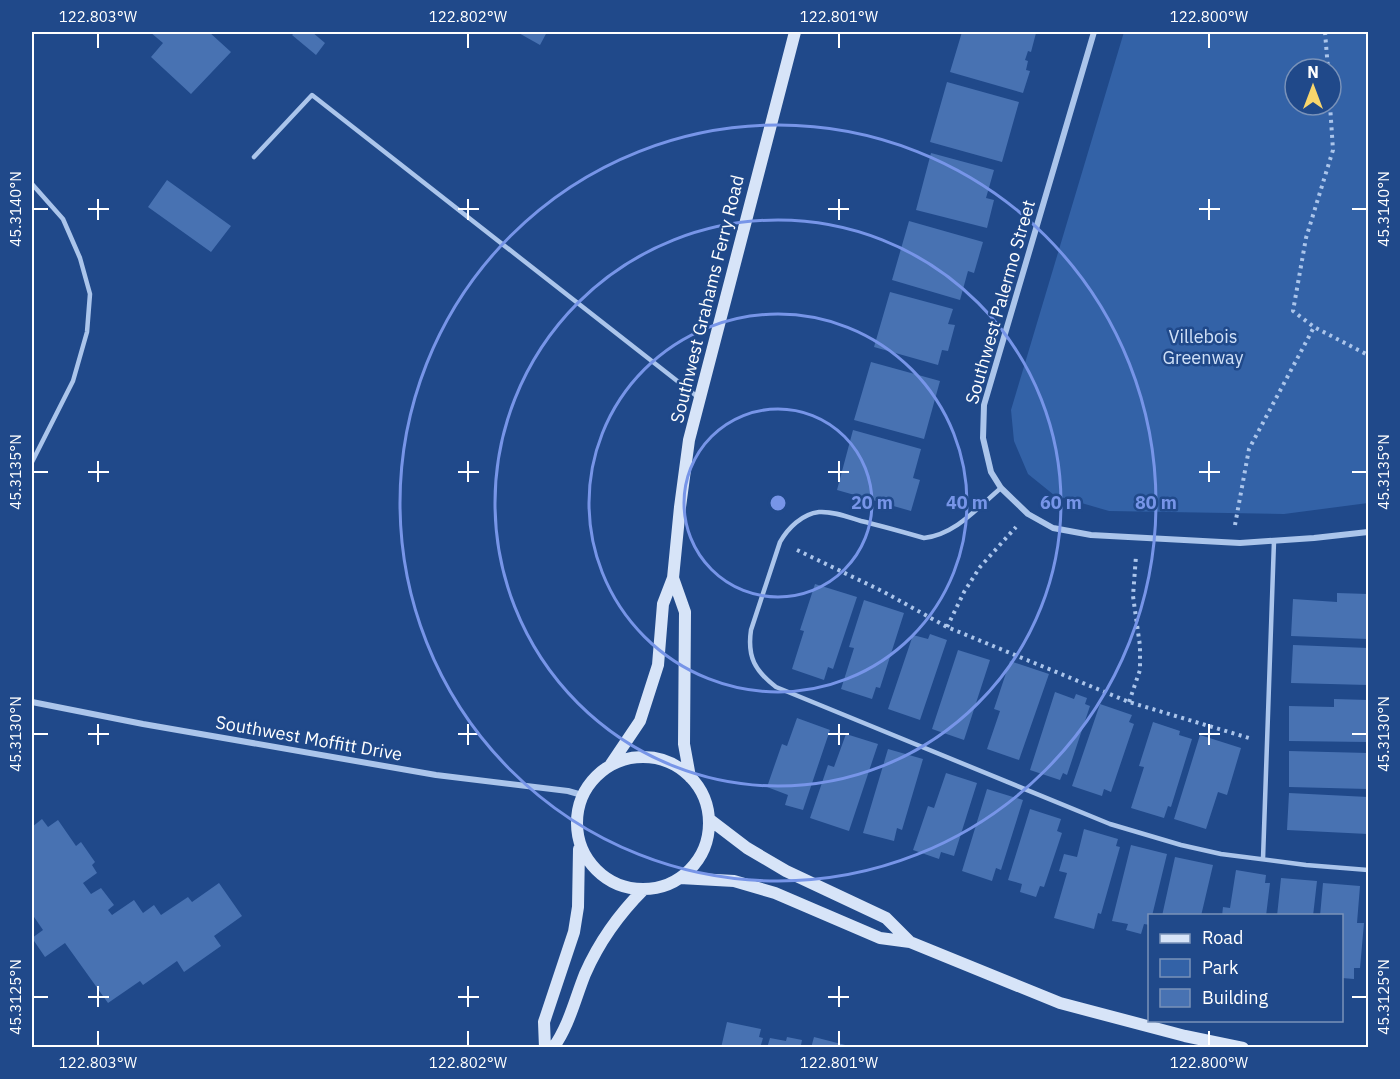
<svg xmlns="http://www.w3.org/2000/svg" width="1400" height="1079" viewBox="0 0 1400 1079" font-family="'IBM Plex Sans',sans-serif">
<rect width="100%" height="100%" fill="#20498a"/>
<path fill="#3362a7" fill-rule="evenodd" d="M1124 32H1368V503L1284 514 1109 511 1054 495 1028 474 1014 441 1011 410ZM1295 69H1331V105H1295Z"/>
<path fill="#4872b2" d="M150 32H209L231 52 191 94 151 57 163 43Z
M295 32H312L325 43 316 55 292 35Z
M517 32H547L540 45Z
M962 32 1036 33 1031 52 1028 51 1025 60 1028 61 1026 70 1030 71 1023 93 950 72Z
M947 82 1019 102 1002 162 930 142Z
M931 153 994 170 986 198 994 200 987 228 916 210Z
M167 180 231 226 211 252 148 207Z
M909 221 983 242 974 273 968 271 960 300 892 280Z
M890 292 953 309 948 324 955 325 948 351 942 350 938 365 874 347Z
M871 362 940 381 924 439 854 420Z
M853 430 921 449 913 478 920 480 911 511 837 490Z
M815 584 857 597 833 669 828 667 824 680 792 669 804 631 800 630Z
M1337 593 1368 594V639L1291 636 1293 599 1337 602Z
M864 600 904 613 880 688 876 687 872 699 841 689 854 648 849 647Z
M930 634 947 640 920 720 888 709 913 635 928 639Z
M1293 645 1368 648V685L1291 683Z
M958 650 990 660 964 740 932 729Z
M1010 661 1049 674 1019 760 987 749 1000 711 994 709Z
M1055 692 1074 699 1076 694 1087 698 1085 704 1090 706 1067 775 1063 773 1060 780 1030 770Z
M1334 699 1368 700V742L1289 741V706L1334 707Z
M1100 704 1132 715 1129 722 1134 724 1111 792 1104 789 1102 796 1072 786Z
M797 718 830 730 803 810 785 805 788 795 767 787 782 744 787 746Z
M1153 722 1180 731 1179 735 1192 739 1171 807 1168 806 1164 818 1131 808 1144 767 1139 766Z
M846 734 878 744 849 831 810 818 828 765 834 767Z
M1200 735 1241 748 1227 795 1218 792 1206 829 1174 819Z
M888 749 923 759 902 830 897 828 894 841 863 833Z
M1289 751 1368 753V789L1289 787Z
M946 773 977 783 954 856 941 852 939 859 913 850 928 806 934 808Z
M987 789 1023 800 1001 870 996 868 992 881 962 871Z
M1289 793 1368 797V834L1287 830Z
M1030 809 1061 819 1057 831 1062 833 1044 887 1040 886 1036 897 1020 892 1022 884 1008 880Z
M42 819 48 827 58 820 76 846 81 842 95 862 92 865 97 873 83 883 91 894 101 888 114 905 108 910 112 915 134 900 143 913 154 905 161 915 188 897 192 902 219 883 242 916 214 936 221 946 184 972 177 961 143 985 140 981 108 1003 65 943 45 957 32 938 43 930 32 914V827Z
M1084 829 1118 839 1116 846 1120 847 1101 914 1098 913 1094 929 1054 918 1067 873 1059 871 1064 854 1077 857Z
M1131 845 1167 854 1152 916H1150V925L1144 924 1141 934 1126 930 1128 924 1112 921Z
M1175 857 1213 865 1201 916H1162Z
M1236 870 1266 875 1265 883H1270L1266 916H1222L1223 907 1230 908Z
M1281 878 1317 881 1313 916H1277Z
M1323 883 1360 886 1357 923H1364L1360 968H1354V979L1342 978V916H1320Z
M727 1022 761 1029 759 1037 763 1038 760 1048H721Z
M787 1037 802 1040 801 1045 807 1048H767L770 1038 786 1041Z
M814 1037 853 1047V1048H811Z"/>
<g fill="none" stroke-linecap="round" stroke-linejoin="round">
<path stroke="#abc5eb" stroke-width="4" stroke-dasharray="3 4.5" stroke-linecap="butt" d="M1325 32 1328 69
M1330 105 1333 150 1306 238 1293 311 1314 327 1368 355
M1235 525 1249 449 1314 327
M797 550 884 592 947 627 1129 702 1249 738
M947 627 964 592 980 567 1016 527
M1129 702 1140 670V646L1133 596 1136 556"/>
<path stroke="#abc5eb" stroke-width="4.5" d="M254 157 312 95 699 398
M32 184 63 219 80 258 90 294 87 332 73 381 32 462
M1001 488C977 508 956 534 924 538 903 532 882 526 861 521 848 517 833 511 819 512 802 514 788 528 780 542L751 630C747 657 755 671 776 687L1110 824 1181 845 1221 854 1306 865 1368 870
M1263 859 1274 541"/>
<path stroke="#abc5eb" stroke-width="6" d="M1094 32 984 405 983 438 991 472 1001 488 1028 514 1053 528 1091 535 1240 543 1314 538 1368 532
M32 702 143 724 436 775 568 791 582 795"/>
<path stroke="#d7e4f8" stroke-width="12" d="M673 578 685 612 684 744 690 777
M577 823a66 66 0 1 1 132 0a66 66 0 1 1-132 0Z
M611 764 640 721 658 665 663 604 673 578 680 507 689 440 795 32
M709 819 747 848 786 871 886 918 910 942
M680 878 734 881 775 893 880 938 910 942 1060 1003 1185 1036 1243 1048
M545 1048 544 1022 574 932 578 907 579 849
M553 1048C569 1026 575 999 585 974 599 942 619 914 644 889"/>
</g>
<path fill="none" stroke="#fff" stroke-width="2" d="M98 33V48M468 33V48M839 33V48M1209 33V48M98 199V220M468 199V220M839 199V220M1209 199V220M33 209H48M88 209H109M458 209H479M828 209H849M1199 209H1220M1352 209H1367M98 461V482M468 461V482M839 461V482M1209 461V482M33 472H48M88 472H109M458 472H479M828 472H849M1199 472H1220M1352 472H1367M98 724V745M468 724V745M839 724V745M1209 724V745M33 734H48M88 734H109M458 734H479M828 734H849M1199 734H1220M1352 734H1367M98 986V1007M468 986V1007M839 986V1007M33 997H48M88 997H109M458 997H479M828 997H849M1352 997H1367M98 1031V1046M468 1031V1046M839 1031V1046M1209 1031V1046"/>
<g fill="none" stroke="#7795e8" stroke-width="3">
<circle cx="778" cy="503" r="94"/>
<circle cx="778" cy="503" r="189"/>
<circle cx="778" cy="503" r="283"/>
<circle cx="778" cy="503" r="378"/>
</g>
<g text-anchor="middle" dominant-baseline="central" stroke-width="5" stroke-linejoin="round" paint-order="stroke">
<g font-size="18" fill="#fff" stroke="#20498a">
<text transform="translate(707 299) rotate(-76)">Southwest Grahams Ferry Road</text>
<text transform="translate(1000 302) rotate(-74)">Southwest Palermo Street</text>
<text transform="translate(309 738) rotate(10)">Southwest Moffitt Drive</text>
</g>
<g font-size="18" fill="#d0e1f8" stroke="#20498a">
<text x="1203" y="336">Villebois<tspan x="1203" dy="21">Greenway</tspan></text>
</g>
</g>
<circle cx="778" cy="503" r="9" fill="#7795e8" stroke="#20498a" stroke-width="3"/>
<g font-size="18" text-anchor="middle" font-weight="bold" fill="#7795e8" stroke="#20498a" stroke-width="5" stroke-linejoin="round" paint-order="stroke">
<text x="872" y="509">20 m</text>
<text x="967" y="509">40 m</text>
<text x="1061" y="509">60 m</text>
<text x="1156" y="509">80 m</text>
</g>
<rect width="1400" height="1079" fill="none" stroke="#20498a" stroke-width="66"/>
<rect x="1148" y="914" width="195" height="108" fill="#20498a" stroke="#7992b9" stroke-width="1.5"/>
<rect x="1160" y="934" width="30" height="9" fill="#d7e4f8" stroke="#7992b9" stroke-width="1.5"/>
<text x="1202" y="944" font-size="18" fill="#ffffff">Road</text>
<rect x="1160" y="959" width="30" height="18" fill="#3362a7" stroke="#7992b9" stroke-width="1.5"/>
<text x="1202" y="974" font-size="18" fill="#ffffff">Park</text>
<rect x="1160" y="989" width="30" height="18" fill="#4872b2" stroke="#7992b9" stroke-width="1.5"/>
<text x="1202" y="1004" font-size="18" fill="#ffffff">Building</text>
<g transform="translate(1313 87)"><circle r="28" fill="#20498a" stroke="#7992b9" stroke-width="1.5"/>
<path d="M0-4.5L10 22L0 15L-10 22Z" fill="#f9d66c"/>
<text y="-9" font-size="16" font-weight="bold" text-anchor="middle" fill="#ffffff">N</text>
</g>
<rect x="33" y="33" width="1334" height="1013" fill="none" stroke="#fff" stroke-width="2"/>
<g font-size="15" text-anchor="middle" fill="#fff">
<text x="98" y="22">122.803°W</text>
<text x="468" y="22">122.802°W</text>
<text x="839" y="22">122.801°W</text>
<text x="1209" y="22">122.800°W</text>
<text transform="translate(16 209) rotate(-90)" y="5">45.3140°N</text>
<text transform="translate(1384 209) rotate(-90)" y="5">45.3140°N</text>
<text transform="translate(16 472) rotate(-90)" y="5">45.3135°N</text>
<text transform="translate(1384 472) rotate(-90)" y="5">45.3135°N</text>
<text transform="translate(16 734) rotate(-90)" y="5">45.3130°N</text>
<text transform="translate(1384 734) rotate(-90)" y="5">45.3130°N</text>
<text transform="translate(16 997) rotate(-90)" y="5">45.3125°N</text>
<text transform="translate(1384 997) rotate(-90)" y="5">45.3125°N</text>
<text x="98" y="1068">122.803°W</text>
<text x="468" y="1068">122.802°W</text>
<text x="839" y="1068">122.801°W</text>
<text x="1209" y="1068">122.800°W</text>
</g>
</svg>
